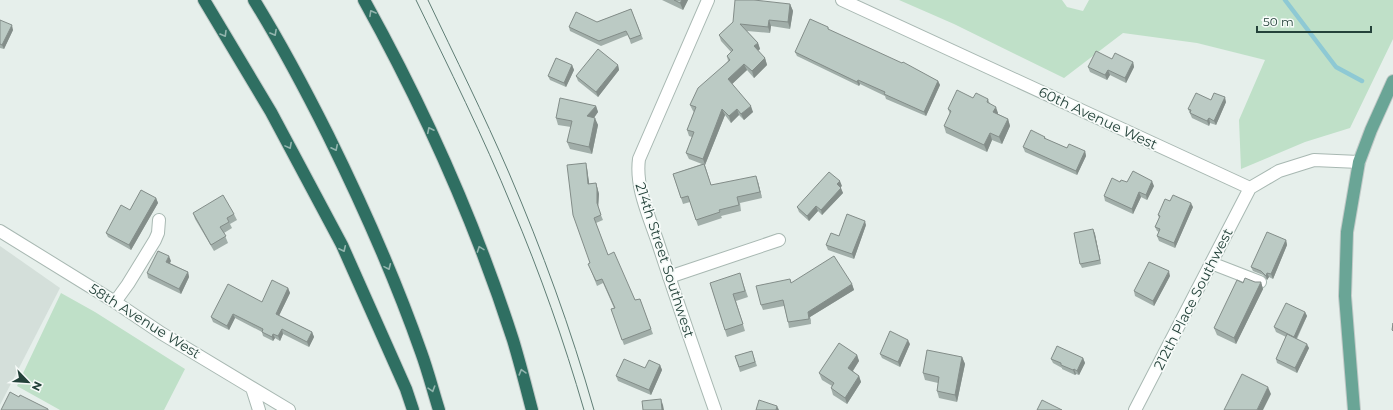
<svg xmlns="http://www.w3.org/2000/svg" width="1393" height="410" viewBox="0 0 1393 410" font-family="Montserrat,sans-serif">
<rect width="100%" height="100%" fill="#e6efeb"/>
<path fill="#d4dfda" d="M0 246 60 288 0 405Z"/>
<path fill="#bfe0c8" d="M899 0H1062L1067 7 1083 11 1089 0H1393V39L1350 128 1305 142 1241 169 1239 120 1265 60 1197 43 1123 33 1064 78 954 24Z
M61 293 95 312 185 369 164 410H60L17 386Z"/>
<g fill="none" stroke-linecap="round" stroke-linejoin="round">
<path stroke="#8ec9d4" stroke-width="4.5" d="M1285 0 1336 67 1362 81"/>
<g stroke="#a8b8b2" stroke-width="14">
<path id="minor" d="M708 0 639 159C635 188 650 218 659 246 677 301 696 356 715 410
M842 0 1250 188 1279 171 1314 160 1359 162
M0 231 115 302 161 333 289 410
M1211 263 1260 282
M669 277 779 240
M115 302 128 284 155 240 158 233 159 220
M252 388 259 410
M1135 410 1250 188"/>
</g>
<g stroke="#c2cac8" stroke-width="14">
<path id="major" d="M1354 410 1345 296 1347 232 1359 162 1371 130 1393 81"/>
</g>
<g stroke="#c2cac8" stroke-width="14">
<path id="highway" d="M204 0 271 112 342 245 406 389 413 410
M254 0C281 44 305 89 328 135 363 206 395 278 421 352 428 371 433 391 439 410
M364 0C424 108 475 222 513 340 520 363 526 387 532 410"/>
</g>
<use href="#minor" stroke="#fff" stroke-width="12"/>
<use href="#major" stroke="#6aa596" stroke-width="12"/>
<use href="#highway" stroke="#2f6f62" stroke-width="12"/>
<path stroke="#5f7d75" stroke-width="1" d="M416 0C449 68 483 136 512 207 540 273 564 341 584 410
M428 0C455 57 484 115 509 173 542 250 571 329 594 410"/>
</g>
<path fill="#a1aea9" d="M662 0H688L683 10Z
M790 4 793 11 790 29 771 26 770 33 747 31 758 43 760 49 758 51 765 58 767 65 754 78 747 70 732 84 753 112 744 120 739 115 731 123 725 115 705 165 711 185 758 182 762 198 740 203 741 211 721 216 722 218 698 226 690 202 683 204 673 174 702 164 689 159 686 153 692 137 689 136 687 130 694 112 693 111 690 105 728 61 727 56 731 52 721 41 719 35 733 22Z
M631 9 643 39 631 44 628 35 601 46 570 31 569 27 597 22Z
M0 20 13 30 4 49 0 48Z
M828 27 829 30 938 81 940 85 926 116 886 99 885 96 860 84 859 86 797 56 795 52Z
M1112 59 1133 62 1134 67 1126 83 1110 75 1107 80 1090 72 1088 67Z
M572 65 574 70 566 87 550 80 548 76Z
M618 65 619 70 598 97 578 81 576 76Z
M973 98 988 99 990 104 998 113V114L1008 119 1010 126 1002 144 992 140 987 152 946 133 944 126 950 114 948 109Z
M1211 100 1226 102 1216 125 1210 123 1209 126 1192 118 1188 109Z
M596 106 598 112 594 118 598 125 592 154 570 149 567 142 571 127 558 125 556 118Z
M1045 137 1046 139 1067 148 1085 151 1086 156 1077 175 1025 152 1023 147Z
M587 168 589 184 596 183 599 194 598 208 603 220 596 223 608 255 635 300 640 299 653 334 624 345 611 309 614 308 603 283 597 286 590 268Z
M1120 182 1154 186 1147 200 1141 197 1133 214 1105 201 1104 196Z
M842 186 840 187 843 193 822 215 818 211 809 221 799 212 797 207Z
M156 198 158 203 131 250 108 237 106 233 130 210Z
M1170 201 1193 207 1175 248 1159 241 1157 236 1159 232 1157 231 1155 227 1159 218 1158 215Z
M193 213 234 214 237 220 230 224 232 228 224 233 228 243 214 251 195 219Z
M866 225 854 259 828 250 826 245 839 236Z
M1093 229 1095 234 1101 264 1082 268 1080 264Z
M1286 240 1287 245 1273 279 1269 277 1267 280 1263 275 1253 271 1251 267Z
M171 261 170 263 188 272 189 277 181 294 148 278 147 273Z
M1170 276 1154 306 1135 296 1134 291Z
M790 279 791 283 852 284 854 290 810 317 811 324 789 328 788 322 784 306 763 310 761 305Z
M742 280 748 297 736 301 745 331 727 337 710 283Z
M1255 282H1261L1263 289 1236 344 1217 335 1214 328 1243 283Z
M288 288 290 293 279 315 312 332 314 337 309 347 283 334 280 341 275 338 273 341 263 336 262 332 235 318 229 330 213 322 211 317 262 302Z
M1305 312 1307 316 1297 339 1309 348 1297 373 1277 363 1276 359 1286 337 1276 332 1274 327Z
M910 344 900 367 882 358 880 354Z
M752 351 757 366 740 372 735 356Z
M857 355 859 361 853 371 859 376 861 382 847 404 833 395 831 388 832 386 822 380 819 373Z
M962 357 965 364 957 402 939 398 937 391 938 383 925 380 923 373Z
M1083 358 1085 363 1079 375 1076 374 1075 375 1062 369V368L1053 363 1051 359Z
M660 365 662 370 651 395 618 381 616 376Z"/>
<path fill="#838d89" d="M682 0H688L683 10 680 3Z
M790 4 793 11 790 29 788 22Z
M769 20 771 26 770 33 768 27Z
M12 25 13 30 4 49 2 45Z
M758 43 760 49 756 52 754 46Z
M765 58 767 65 754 78 752 71Z
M1133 62 1134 67 1126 83 1125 78Z
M744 64 747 70 730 86 728 79Z
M572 65 574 70 566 87 564 83Z
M618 65 619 70 598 97 596 92Z
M1108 70 1110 75 1107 80 1105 75Z
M858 80 860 84 859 86 857 82Z
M938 81 940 85 926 116 924 112Z
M1225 97 1226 102 1216 125 1214 121Z
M596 106 598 112 590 123 587 116Z
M751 106 753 112 744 120 741 114Z
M996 107 998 113 995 119 993 112Z
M722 109 725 115 705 165 703 159Z
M737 109 739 115 731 123 729 116Z
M595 118 598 125 592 154 589 147Z
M1209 118 1210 123 1209 126 1207 121Z
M1008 119 1010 126 1002 144 999 137Z
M990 133 992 140 987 152 984 145Z
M1085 151 1086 156 1077 175 1076 171Z
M586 163 587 168 590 189 588 184Z
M756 176 758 182 762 198 760 192Z
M840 181 842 186 839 189 837 184Z
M1152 181 1154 186 1147 200 1146 195Z
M596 183 599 194 598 208 597 203Z
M841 188 843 193 822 215 821 210Z
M1139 192 1141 197 1133 214 1132 209Z
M156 198 158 203 131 250 129 245Z
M1191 203 1193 207 1175 248 1174 243Z
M816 206 818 211 809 221 807 216Z
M865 221 866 225 854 259 852 254Z
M1093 229 1095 234 1101 264 1100 260Z
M1286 240 1287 245 1273 279 1271 274Z
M169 256 171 261 168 266 166 262Z
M1169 271 1170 276 1154 306 1153 301Z
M188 272 189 277 181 294 179 289Z
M1267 273 1269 277 1267 280 1266 276Z
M1261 282 1263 289 1236 344 1234 338Z
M852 284 854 290 810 317 811 324 808 312Z
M288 288 290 293 278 318 276 314Z
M1305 312 1307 316 1295 341 1294 337Z
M233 314 235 318 229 330 227 326Z
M282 329 283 334 280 341 278 336Z
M312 332 314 337 309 347 307 342Z
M273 334 275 338 273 341 272 337Z
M908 340 910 344 900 367 898 362Z
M1307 344 1309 348 1297 373 1295 368Z
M857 355 859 361 850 375 848 368Z
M962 357 965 364 957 402 955 395Z
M1083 358 1085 363 1079 375 1077 371Z
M660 365 662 370 651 395 649 390Z
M1074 369 1076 374 1075 375 1073 370Z
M859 376 861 382 847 404 845 398Z
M1268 387 1271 394 1263 410H1257Z
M661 399 663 405 664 410H662Z
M777 406 779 410H776Z"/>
<path fill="#bbcac4" stroke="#838d89" d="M674 0H682L680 3Z
M735 0H754L790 4 788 22 769 20 768 27 740 24 758 43 754 46 765 58 752 71 744 64 728 79 751 106 741 114 737 109 729 116 722 109 703 159 686 153 694 132 687 130 696 107 690 105 698 88 730 60 727 56 733 50 719 35 733 22Z
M631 9 641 35 630 39 626 31 599 41 569 27 576 12 597 22Z
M810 19 828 27V29L902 63 903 62 938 81 924 112 884 94 885 92 858 80 857 82 795 52Z
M0 20 12 25 2 45 0 44Z
M598 49 618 65 596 92 576 76Z
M1096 51 1112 59 1115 53 1133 62 1125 78 1108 70 1105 75 1088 67Z
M556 58 572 65 564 83 548 76Z
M957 90 973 98 976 93 988 99 987 102 996 107 993 112 1008 119 999 137 990 133 984 145 944 126 951 111 948 109Z
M1196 93 1211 100 1214 93 1225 97 1214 121 1209 118 1207 121 1190 113 1191 110 1188 109Z
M560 98 596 106 587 116 595 118 589 147 567 142 572 121 556 118Z
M1031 130 1045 137 1044 138 1067 148 1069 144 1085 151 1076 171 1023 147Z
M586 163 588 184 596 183 597 189V203L601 215 594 218 608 255 614 252 635 300 640 299 651 329 622 340 611 309 615 308 602 279 596 281 588 264 590 263 573 215 567 165Z
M704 164 711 185 756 176 760 192 737 197 739 205 719 210 720 212 696 220 688 196 681 198 673 174Z
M1133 171 1152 181 1146 195 1139 192 1132 209 1104 196 1112 178 1120 182 1121 180 1127 182Z
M829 172 840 181 837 184 841 188 821 210 816 206 807 216 797 207Z
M141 190 156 198 129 245 106 233 121 205 130 210Z
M223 195 234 214 227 218 229 222 220 227 226 236 211 245 193 213Z
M1173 195 1191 203 1174 243 1157 236 1160 229 1155 227 1160 216 1158 215 1165 199 1170 201Z
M847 214 865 221 852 254 826 245 831 233 839 236Z
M1093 229 1100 260 1080 264 1074 233Z
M1267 232 1286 240 1271 274 1267 273 1266 276 1261 271 1251 267Z
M158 251 169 256 166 262 188 272 179 289 147 273Z
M834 256 852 284 808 312 809 319 788 322 783 300 761 305 756 286 790 279 791 283Z
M1149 262 1169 271 1153 301 1134 291Z
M740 273 745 291 733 294 743 324 725 330 710 283Z
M1245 278 1255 282H1261L1234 338 1214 328 1237 280 1243 283Z
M272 280 288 288 276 314 312 332 307 342 282 329 278 336 273 334 272 337 262 332 263 329 233 314 227 326 211 317 228 284 262 302Z
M1286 303 1305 312 1294 337 1274 327Z
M1393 323V331L1392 330Z
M890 331 908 340 898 362 880 354Z
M1287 334 1307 344 1295 368 1276 359Z
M839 343 857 355 848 368 859 376 845 398 831 388 834 383 819 373Z
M1057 346 1083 358 1077 371 1074 369 1073 370 1061 365V363L1051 359Z
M927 350 962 357 955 395 937 391 939 377 923 373Z
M752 351 755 362 739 367 735 356Z
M624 359 645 368 649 360 660 365 649 390 616 376Z
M1242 374 1268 387 1257 410H1224Z
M10 392 19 397 20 395 48 409V410H1Z
M661 399 662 410H643L642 401Z
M759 400 777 406 776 410H756Z
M1042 400 1062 410H1037Z"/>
<defs><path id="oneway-chevron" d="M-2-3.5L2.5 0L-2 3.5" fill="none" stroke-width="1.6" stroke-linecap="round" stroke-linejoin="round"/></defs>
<g stroke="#93b5ae">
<use href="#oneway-chevron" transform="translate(372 13) rotate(-119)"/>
<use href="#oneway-chevron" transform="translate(274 33) rotate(61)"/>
<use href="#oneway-chevron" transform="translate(224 34) rotate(59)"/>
<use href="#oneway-chevron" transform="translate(430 130) rotate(-116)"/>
<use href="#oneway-chevron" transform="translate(289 146) rotate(62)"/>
<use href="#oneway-chevron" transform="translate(335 148) rotate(64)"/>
<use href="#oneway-chevron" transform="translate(343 249) rotate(65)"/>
<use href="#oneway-chevron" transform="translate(480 249) rotate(-110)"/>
<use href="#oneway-chevron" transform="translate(388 267) rotate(66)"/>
<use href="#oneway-chevron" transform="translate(522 372) rotate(-106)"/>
<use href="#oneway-chevron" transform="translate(432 389) rotate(73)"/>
</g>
<g text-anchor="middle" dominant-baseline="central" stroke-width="3.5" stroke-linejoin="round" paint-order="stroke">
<g font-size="14" fill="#24423a" stroke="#f7fbf9">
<text transform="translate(1098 118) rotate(25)">60th Avenue West</text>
<text transform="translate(665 260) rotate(72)">214th Street Southwest</text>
<text transform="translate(1193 299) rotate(-63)">212th Place Southwest</text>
<text transform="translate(145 321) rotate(32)">58th Avenue West</text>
</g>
</g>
<g transform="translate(28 382) rotate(115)" stroke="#f7fbf9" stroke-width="3" paint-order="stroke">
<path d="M0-3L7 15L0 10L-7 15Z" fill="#24423a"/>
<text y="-6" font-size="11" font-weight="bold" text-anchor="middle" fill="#24423a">N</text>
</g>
<path d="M1257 26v6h114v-6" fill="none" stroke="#24423a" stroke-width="2"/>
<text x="1263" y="26" font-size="12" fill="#24423a" stroke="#f7fbf9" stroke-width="3" paint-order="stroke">50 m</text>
</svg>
